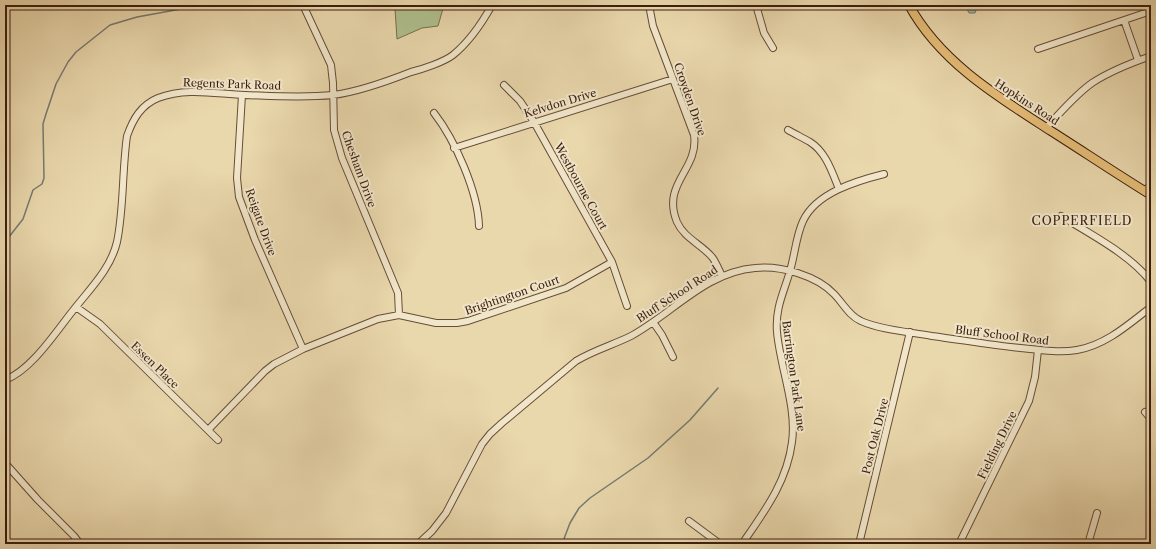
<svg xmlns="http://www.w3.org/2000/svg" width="1156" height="549" viewBox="0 0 1156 549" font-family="'Libre Caslon Text',serif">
<rect width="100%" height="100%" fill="#ead8ad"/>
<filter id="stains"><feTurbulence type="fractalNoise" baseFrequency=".005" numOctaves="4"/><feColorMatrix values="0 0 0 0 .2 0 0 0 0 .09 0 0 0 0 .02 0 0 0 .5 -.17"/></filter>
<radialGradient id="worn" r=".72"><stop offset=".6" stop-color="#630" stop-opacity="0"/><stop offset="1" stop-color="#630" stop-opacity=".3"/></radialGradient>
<path fill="#b0c08f" stroke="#766f4f" d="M364 5H444L438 26 422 28 397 39 395 9Z"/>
<path fill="#9bb8b4" stroke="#757a72" d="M965 5H978L975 13H969Z"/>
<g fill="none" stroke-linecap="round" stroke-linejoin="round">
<path stroke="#757a72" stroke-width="1.5" d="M5 242 23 219 33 190 42 184 44 178 43 124 46 114 56 84 68 62 76 52 110 25 137 17 203 5
M562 544 570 523 579 508 590 498 648 458 690 420 718 388"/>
<g stroke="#674c36" stroke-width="8">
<path id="minor" d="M303 5 331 65 333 83 334 130 342 158 398 293 399 315
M649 5 653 26 694 135C699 170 661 183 677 222 684 238 701 244 712 257 716 262 719 270 722 276
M756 5 764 33 773 48
M1124 20 1138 60
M1038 49 1151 11
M504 85 520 101 534 122 612 262 627 306
M242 95 237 178 239 197 255 240 303 349
M434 113C455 140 478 192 479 226
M1046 128C1061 112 1075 95 1092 83 1110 71 1131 63 1151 56
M788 130C795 134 803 138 810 142 826 152 832 172 839 189
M454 148 673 79
M1145 191 1151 184
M1061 216C1090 234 1131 255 1151 282
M76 307 100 324 218 440
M653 322 662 335 673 357
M5 380C32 370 57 330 75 308 90 289 111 268 117 242 124 208 122 171 127 136 133 119 141 105 158 98 187 87 216 94 245 95 274 96 304 98 333 95 358 92 388 81 411 72 423 69 444 62 453 55 469 42 482 23 492 5
M1145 412 1151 419
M209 429 265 371 274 364 303 349 378 319 399 315 436 323H457L468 321 566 288 612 262
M5 463 38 500 74 536 80 544
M689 521 720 544
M418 544 432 531 446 513 482 444 490 434 502 423 576 361C594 350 613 345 631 336 673 313 706 272 755 268 781 265 817 276 834 294 843 303 849 316 861 321 880 330 911 332 932 336 962 340 991 345 1020 348 1039 350 1059 353 1077 350 1106 345 1129 324 1151 307
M742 544C764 512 787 482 792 442 797 407 780 367 777 332 775 308 784 292 790 271 795 254 796 236 803 221 816 193 856 181 884 174
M859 544 910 332
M959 544 1029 401 1035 377 1038 350
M1088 544 1097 513"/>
</g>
<g stroke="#3b1e0f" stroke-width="10">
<path id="major" d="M909 5C940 62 998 97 1051 131 1084 152 1117 174 1151 195"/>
</g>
<use href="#minor" stroke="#f1e6ca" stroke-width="6"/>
<use href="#major" stroke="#e5bc76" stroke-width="8"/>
</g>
<g text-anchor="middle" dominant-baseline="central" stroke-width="4" stroke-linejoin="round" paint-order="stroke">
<g font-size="11" fill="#3b1e0f" stroke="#f1e6ca">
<text transform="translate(232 84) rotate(2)">Regents Park Road</text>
<text transform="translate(690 99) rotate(71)">Croyden Drive</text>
<text transform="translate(1027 102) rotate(33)">Hopkins Road</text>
<text transform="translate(560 103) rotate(-17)">Kelvdon Drive</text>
<text transform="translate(359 169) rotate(70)">Chesham Drive</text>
<text transform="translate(581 186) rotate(61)">Westbourne Court</text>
<text transform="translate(261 222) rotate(70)">Reigate Drive</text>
<text transform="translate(677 294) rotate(-33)">Bluff School Road</text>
<text transform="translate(512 295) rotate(-19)">Brightington Court</text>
<text transform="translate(1002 335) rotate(7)">Bluff School Road</text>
<text transform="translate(155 365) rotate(44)">Essen Place</text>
<text transform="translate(794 376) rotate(82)">Barrington Park Lane</text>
<text transform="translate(875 436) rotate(-76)">Post Oak Drive</text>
<text transform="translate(997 445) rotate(-64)">Fielding Drive</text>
</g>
<g font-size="12" letter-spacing="1" fill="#3b1e0f" stroke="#f1e6ca">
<text x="1082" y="220">COPPERFIELD</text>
</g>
</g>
<rect width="1156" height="549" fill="none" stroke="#ead8ad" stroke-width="20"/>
<rect x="6" y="6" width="1144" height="537" fill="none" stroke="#3b1e0f" stroke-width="2"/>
<rect x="10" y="10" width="1136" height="529" fill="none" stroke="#3b1e0f"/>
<rect width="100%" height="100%" filter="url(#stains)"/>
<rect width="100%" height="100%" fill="url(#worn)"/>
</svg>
